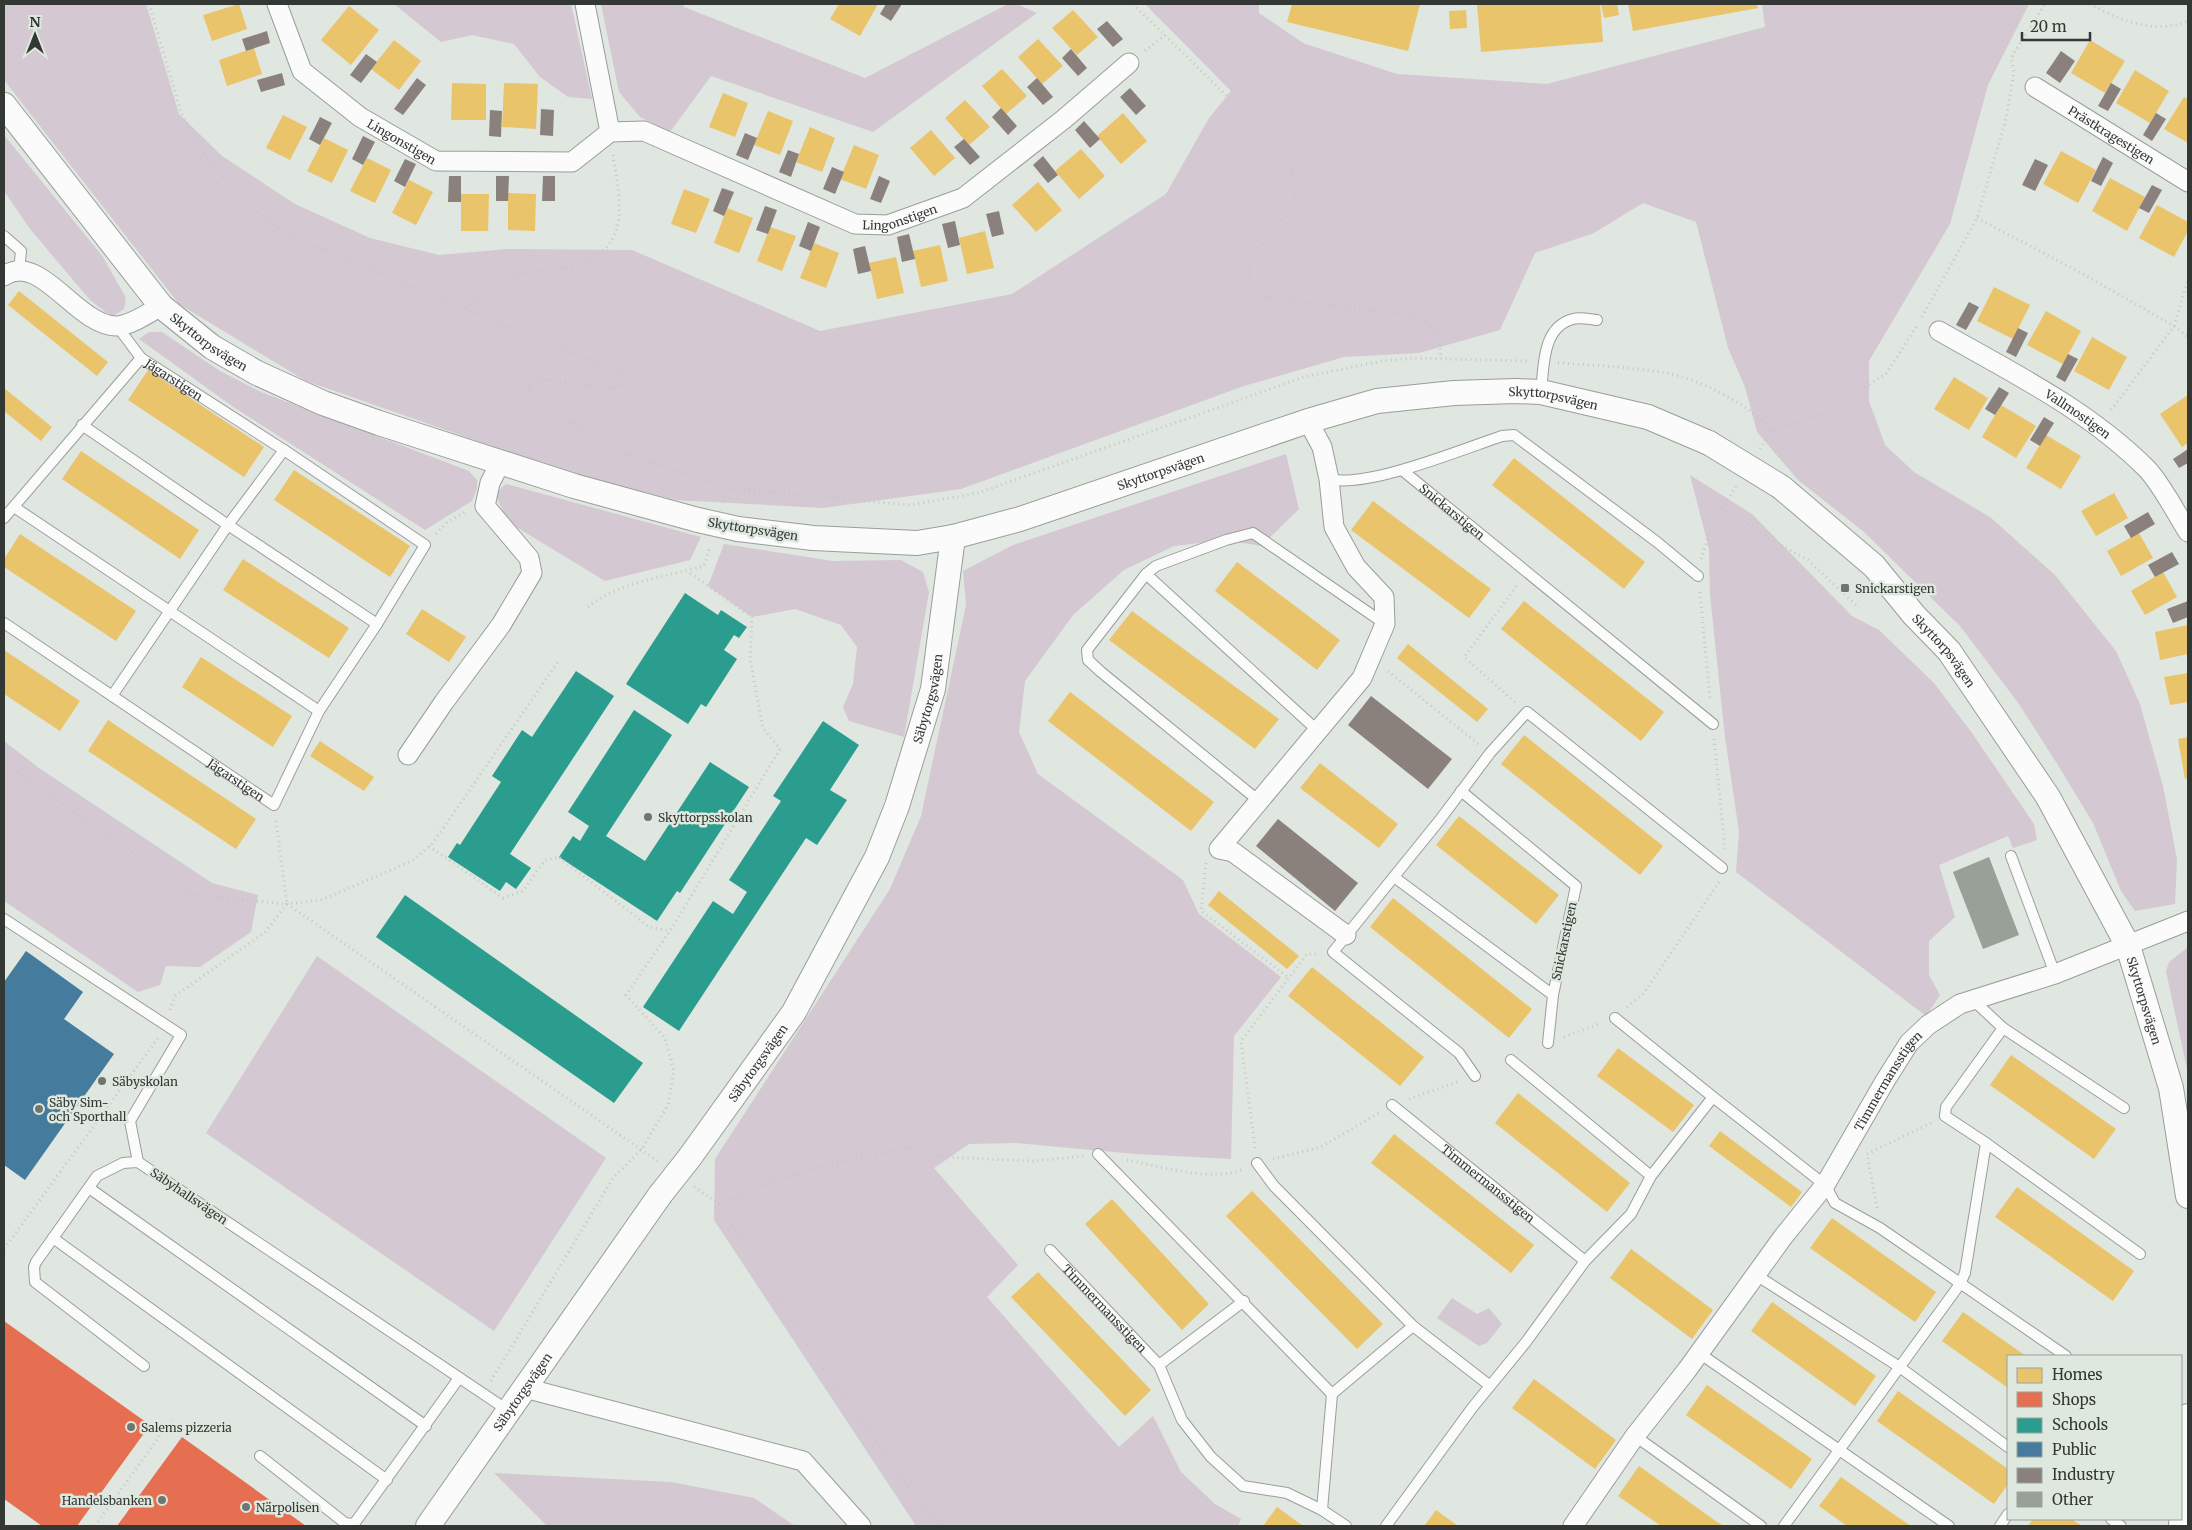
<svg xmlns="http://www.w3.org/2000/svg" width="2192" height="1530" viewBox="0 0 2192 1530" font-family="Merriweather,serif">
<rect width="100%" height="100%" fill="#e0e6e0"/>
<path fill="#d4c8d3" d="M4 4H146L179 114 222 156 295 204 370 238 439 255 508 249 632 250 820 331 1012 294 1166 194 1209 118 1231 91 1145 4H1259V13L1303 43 1397 74 1547 84 1765 27 1762 4H2029L1988 85 1950 224 1869 361V401L1885 445 1914 472 1990 517 2055 575 2116 651 2140 704 2163 786 2177 859 2175 904 2135 911 2121 891 2093 823 2061 770 2019 704 1960 626 1864 532 1798 480 1757 432 1745 387 1728 348 1696 222 1643 203 1594 233 1535 253 1500 330 1419 353 1344 357 1244 386 961 489 823 508 676 500 566 472 306 381 179 304 4 80Z
M394 4H571L592 99 568 97 540 77 514 44 472 35 441 42Z
M601 4H683L684 7 865 78 1008 4H1016L1037 13 873 132 711 76 670 132 640 117 619 92Z
M4 135 103 257 126 298 124 309 112 317 90 300 30 229 4 191Z
M149 332H162L220 371 261 392 469 471 477 480V489L472 501 425 530 232 406 139 339Z
M1286 454 1299 509 1261 546 1226 540 1174 546 1124 570 1073 615 1025 681 1019 732 1038 774 1183 880 1199 914 1281 977 1234 1036 1231 1159 1136 1154 1016 1143 969 1144 934 1168 1018 1265 987 1297 1119 1447 1153 1416 1181 1472 1215 1504 1241 1519 1238 1526H916L714 1220 715 1159 890 889 921 816 966 605 963 571 1013 545Z
M1690 475 1752 514 1852 616 1879 630 1934 683 1972 733 2034 824 2037 840 2013 848 2008 836 1939 865 1955 917 1929 941V975L1940 995 1926 1016 1736 872 1739 832 1725 737 1710 595 1709 549Z
M506 484 701 537 690 560 605 581 508 522 495 494Z
M724 544 833 561 901 560 923 572 929 592 904 737 849 721 843 707 853 684 857 647 841 625 795 609 752 617 708 586Z
M4 741 39 768 212 883 258 895 251 932 200 967 166 966 160 985 138 992 4 901Z
M2188 947V1074L2166 971 2169 962Z
M317 956 606 1158 494 1331 206 1133Z
M1452 1298 1477 1314 1489 1308 1502 1324 1487 1343 1479 1346 1437 1318Z
M494 1473 671 1482 754 1498 795 1526H547Z"/>
<path fill="#e9c46a" d="M239 4 247 29 212 41 203 15Z
M839 4H878L860 36 830 19Z
M1292 4H1420L1408 51 1287 22Z
M1477 4H1600L1603 42 1481 52Z
M1601 4H1617L1619 15 1604 18Z
M1628 4H1757L1758 8 1633 31Z
M349 6 379 30 351 65 321 40Z
M1073 10 1098 37 1077 55 1052 28Z
M1466 10 1467 28 1450 29 1449 11Z
M1038 39 1063 66 1042 84 1018 57Z
M394 40 421 61 399 90 371 69Z
M2090 40 2125 61 2105 93 2071 73Z
M254 48 262 74 227 86 219 60Z
M1002 69 1027 96 1006 114 982 86Z
M2135 70 2169 91 2150 123 2116 103Z
M452 83 486 84V120H451Z
M504 83 538 84 536 129 502 127Z
M723 93 748 103 735 137 709 127Z
M2184 97 2188 99V143L2164 129Z
M965 100 990 127 969 145 945 118Z
M768 111 793 121 780 155 754 145Z
M1123 113 1147 141 1121 164 1097 136Z
M283 115 307 127 290 160 266 148Z
M810 127 835 138 822 172 796 162Z
M931 130 955 158 934 176 910 148Z
M324 138 348 150 332 183 307 171Z
M854 145 879 155 866 189 840 179Z
M1081 149 1105 176 1079 199 1055 171Z
M2061 151 2096 170 2078 203 2043 184Z
M367 158 391 170 375 203 350 191Z
M2110 178 2145 197 2127 231 2092 211Z
M409 180 433 192 416 225 392 213Z
M1038 182 1062 210 1036 232 1012 205Z
M684 189 710 199 696 233 671 224Z
M508 193 536 194 535 231 508 230Z
M461 194H489L488 231H461Z
M2157 205 2188 222V231L2174 257 2139 238Z
M727 208 753 218 739 253 714 243Z
M770 227 796 236 782 271 757 261Z
M985 231 994 268 967 274 959 238Z
M814 243 839 253 826 288 800 278Z
M940 245 948 281 921 287 913 251Z
M896 257 904 293 877 299 869 263Z
M1994 287 2030 305 2013 339 1977 321Z
M19 291 108 362 97 376 8 305Z
M2046 311 2081 331 2063 364 2027 345Z
M2092 337 2127 357 2109 390 2074 371Z
M148 370 264 447 244 477 128 400Z
M1954 377 1988 398 1969 430 1934 409Z
M4 388 52 427 41 441 4 411Z
M2188 395V443L2182 447 2160 414Z
M2001 405 2036 426 2016 458 1982 437Z
M2046 435 2081 456 2061 489 2026 468Z
M81 451 199 530 180 559 62 479Z
M1514 458 1645 562 1624 589 1492 485Z
M294 470 410 546 390 577 274 500Z
M2114 493 2128 518 2096 536 2081 511Z
M1373 501 1491 589 1469 618 1351 530Z
M2139 533 2153 558 2121 576 2107 551Z
M20 534 136 611 116 641 4 567V559Z
M243 559 349 628 329 658 223 590Z
M1237 562 1340 640 1317 670 1215 591Z
M2163 572 2177 597 2145 615 2131 591Z
M1524 601 1664 712 1641 741 1501 629Z
M422 609 466 637 449 662 406 634Z
M1132 611 1279 719 1255 749 1109 640Z
M2188 625V654L2160 660 2155 632Z
M1408 644 1488 709 1477 722 1397 658Z
M4 650 80 701 60 731 4 694Z
M201 657 292 716 273 747 182 687Z
M2188 673V702L2170 705 2164 677Z
M1070 692 1214 802 1191 831 1048 721Z
M108 720 256 819 236 849 88 751Z
M1524 735 1663 846 1640 875 1501 764Z
M2188 737V778L2185 779 2178 739Z
M320 741 374 777 364 791 310 756Z
M1320 763 1398 824 1379 848 1300 788Z
M1459 816 1559 895 1536 924 1436 845Z
M1219 891 1299 956 1287 969 1208 905Z
M1393 898 1532 1009 1509 1038 1370 927Z
M1312 967 1424 1057 1400 1086 1288 996Z
M1618 1048 1694 1105 1673 1132 1597 1076Z
M2011 1055 2116 1129 2094 1159 1990 1085Z
M1518 1093 1630 1183 1607 1212 1495 1123Z
M1720 1131 1802 1192 1791 1207 1709 1146Z
M1394 1134 1534 1245 1511 1273 1371 1163Z
M2017 1187 2134 1271 2113 1301 1995 1217Z
M1252 1191 1383 1324 1357 1349 1226 1216Z
M1112 1199 1209 1304 1182 1330 1085 1224Z
M1832 1218 1936 1292 1915 1322 1810 1248Z
M1631 1249 1713 1310 1692 1339 1610 1278Z
M1038 1272 1151 1390 1125 1416 1011 1297Z
M1772 1302 1876 1376 1855 1406 1751 1331Z
M1963 1312 2026 1356H2008V1388L1942 1341Z
M1534 1379 1616 1440 1595 1469 1512 1408Z
M1707 1385 1812 1459 1791 1489 1686 1415Z
M1898 1391 2008 1469V1484L1994 1504 1877 1421Z
M1639 1466 1717 1522 1724 1526H1661L1618 1496Z
M1841 1477 1899 1518 1911 1526H1847L1819 1506Z
M1277 1507 1299 1523 1304 1526H1263Z
M1436 1510 1458 1526 1425 1525Z
M2033 1519H2071L2082 1526H2028Z"/>
<path fill="#e76f51" d="M4 1321 150 1425 77 1526H42L4 1499Z
M182 1437 306 1526H117Z"/>
<path fill="#2a9d8f" d="M685 593 718 615 721 610 747 627 739 638 734 635 724 650 737 659 706 707 701 704 688 724 626 684Z
M576 671 614 696 510 854 531 868 516 889 506 882 500 891 448 857 457 843 460 845 501 782 492 776 522 730 532 737Z
M634 710 672 735 606 836 645 861 710 762 749 787 680 893 677 891 657 921 559 857 573 836 580 841 589 826 568 812Z
M823 721 859 745 830 790 847 800 817 845 806 838 679 1031 643 1007 713 901 733 914 747 892 729 880 781 801 773 796Z
M405 895 643 1063 614 1103 376 937Z"/>
<path fill="#457b9d" d="M26 951 83 992 64 1019 114 1054 25 1180 4 1165V982Z"/>
<path fill="#8a817c" d="M886 4H902L891 21 880 14Z
M1107 21 1123 39 1113 47 1097 29Z
M267 31 270 43 246 51 242 39Z
M1071 49 1087 68 1078 76 1062 58Z
M2061 51 2075 61 2060 83 2046 73Z
M366 54 377 62 361 83 350 75Z
M282 73 285 85 261 92 257 80Z
M417 78 426 85 403 115 394 109Z
M1037 78 1053 97 1043 105 1027 87Z
M2111 83 2121 89 2108 111 2098 106Z
M1130 88 1146 106 1136 115 1120 97Z
M1001 108 1017 126 1008 135 992 117Z
M541 109 554 110 553 136 540 135Z
M490 110 502 111 501 137 489 136Z
M2156 113 2166 119 2152 141 2143 135Z
M320 117 332 123 320 145 309 139Z
M1084 121 1100 139 1090 148 1075 130Z
M745 133 757 138 748 160 736 155Z
M363 136 375 142 363 165 352 159Z
M964 139 980 157 970 165 954 147Z
M788 150 799 154 791 177 779 172Z
M1043 156 1058 175 1048 183 1033 165Z
M2103 157 2113 163 2101 186 2091 181Z
M405 159 416 164 405 187 394 181Z
M2035 159 2048 165 2035 191 2022 185Z
M832 167 844 172 835 194 823 189Z
M449 176H461V202H448Z
M496 176H509L508 201H496Z
M543 176H555V201H542Z
M879 176 890 181 881 203 870 199Z
M2152 185 2162 190 2149 213 2139 208Z
M722 188 734 192 724 216 713 211Z
M765 206 777 210 768 234 756 230Z
M999 211 1004 234 992 237 986 214Z
M955 221 960 245 948 248 942 224Z
M808 222 820 227 811 251 799 246Z
M909 234 915 259 902 262 897 237Z
M865 246 871 271 858 274 853 249Z
M1969 302 1979 307 1966 330 1956 325Z
M2018 328 2028 333 2016 357 2006 352Z
M2068 354 2078 359 2065 382 2056 377Z
M1999 387 2009 393 1995 415 1985 409Z
M2044 417 2054 423 2040 446 2030 440Z
M2188 449V463L2179 468 2173 459Z
M2148 512 2155 524 2131 538 2124 526Z
M2172 552 2179 564 2155 577 2148 565Z
M2188 601V617L2173 623 2167 609Z
M1371 696 1452 759 1428 789 1348 725Z
M1278 819 1358 883 1335 911 1256 846Z"/>
<path fill="#98a098" d="M1989 857 2019 935 1983 949 1953 872Z"/>
<g fill="none" stroke-linecap="round" stroke-linejoin="round">
<g stroke="#9a9e9a" stroke-width="12">
<g id="service">
<path d="M4 236 21 251 19 271"/>
<path d="M117 326 141 358"/>
<path d="M1541 392C1544 366 1542 327 1573 319 1580 317 1589 319 1597 320"/>
<path d="M82 425 228 525 377 624"/>
<path id="s1" d="M1402 470 1713 724"/>
<path d="M1329 479C1366 489 1463 449 1502 436L1514 435 1657 542 1698 576"/>
<path d="M14 507 319 711"/>
<path id="s2" d="M4 518 141 358 284 450"/>
<path d="M1146 574 1318 731"/>
<path id="s3" d="M4 623 274 805 319 711 377 624 425 545 284 450 228 525 112 696"/>
<path d="M1461 791 1576 886 1553 995"/>
<path d="M1259 801 1101 672 1088 660 1087 650 1146 574 1156 566 1226 540 1253 533 1385 624"/>
<path d="M2011 856 2055 974"/>
<path d="M1394 877 1553 995 1548 1043"/>
<path d="M4 919 181 1035 130 1121 138 1162 509 1411"/>
<path d="M1615 1018 1713 1097"/>
<path d="M2003 1028 2124 1108"/>
<path d="M1511 1060 1651 1176"/>
<path d="M1475 1076 1459 1053 1333 952 1439 821 1490 753 1527 712 1722 868"/>
<path id="s4" d="M1392 1105 1585 1261"/>
<path d="M1986 1143 2140 1254"/>
<path d="M1098 1154 1332 1394 1413 1326"/>
<path d="M138 1162 123 1163 97 1176 36 1262 34 1267 35 1282 144 1366"/>
<path d="M1257 1163 1274 1186 1413 1326 1489 1385"/>
<path d="M89 1188 426 1426"/>
<path d="M53 1238 387 1480"/>
<path id="s5" d="M1050 1250 1159 1365 1244 1301"/>
<path d="M1756 1275 1898 1366 2008 1447"/>
<path d="M1699 1353 1949 1526"/>
<path d="M1159 1365 1182 1420 1211 1457 1243 1486 1287 1493 1322 1510 1346 1526"/>
<path d="M1635 1436 1761 1526"/>
<path d="M260 1456 345 1523 354 1524 459 1378"/>
<path d="M1322 1510 1332 1394"/>
<path d="M2111 1519 2121 1526"/>
<path d="M1386 1526 1472 1408 1526 1342 1585 1261 1631 1214 1651 1176 1713 1097 1825 1185 1835 1203 1880 1228 2066 1356"/>
<path d="M1784 1526 1960 1284 1965 1273 1986 1143 1945 1116 1946 1107 2003 1028 1973 1000"/>
<path d="M2000 1526 2008 1514"/>
</g>
</g>
<g stroke="#9a9e9a" stroke-width="21">
<g id="minor">
<path id="s6" d="M277 4 302 71 360 117 436 161 572 162 610 132"/>
<path id="s7" d="M585 4 610 132 644 131 855 224 888 225 963 198 1064 119 1129 63"/>
<path id="s8" d="M2035 87 2188 182"/>
<path d="M4 276C40 251 76 325 116 326 130 326 149 313 161 306"/>
<path id="s9" d="M1939 331C2011 372 2087 409 2147 469 2162 485 2176 513 2188 532"/>
<path d="M1308 421 1322 447 1329 479 1334 527 1356 567 1384 597 1385 624 1362 678 1219 849 1233 852 1346 935"/>
<path d="M408 755 444 702 501 625 532 573 529 558 485 506 490 483 500 463"/>
<path d="M525 1388 803 1461 861 1526"/>
<path id="s10" d="M1573 1526 1635 1436 1687 1370 1783 1237 1825 1185 1885 1081 1909 1043 1928 1025 1960 1004 2055 974 2188 921"/>
</g>
</g>
<g stroke="#9a9e9a" stroke-width="26">
<g id="tertiary">
<path id="s11" d="M4 105 161 306 212 347 257 373 323 403 379 423 574 486 698 520"/>
<path id="s12" d="M1781 487 1874 566 1914 615 1949 651 2048 797 2128 946 2171 1088 2188 1196"/>
<path id="s13" d="M738 529 813 538 917 543 953 537 1020 519 1308 421 1377 401 1454 393 1516 391 1541 392 1648 417 1709 443"/>
<path id="s14" d="M690 1157 794 1012 877 857 897 806 933 689 953 537"/>
<path id="s15" d="M428 1526 660 1195"/>
<path d="M2181 1526 2188 1416"/>
</g>
</g>
<path stroke="#c6c7c6" stroke-width="3" stroke-dasharray="1 4" stroke-linecap="butt" d="M149 4 181 112 197 144 219 173 247 204 284 233 466 309
M1133 4 1279 147C1286 160 1297 174 1296 189 1295 226 1220 260 1261 297L1415 315C1434 324 1440 339 1441 359
M2090 4C2119 20 2155 35 2188 21
M1145 51 1165 35
M613 155C620 202 633 249 574 265 556 271 535 269 518 276 498 283 482 297 466 309L619 372 623 386 608 389 542 379 528 386 535 400 620 451 727 488 910 505 978 493 1304 377 1382 361 1413 358 1529 361
M1977 218 2083 274 2174 326 2188 337
M1922 317 1977 218 2006 119 2014 72 2011 58 2045 4
M1558 363C1594 365 1631 367 1666 373 1697 378 1753 406 1772 431
M2111 410 2174 326 2188 279
M1760 449 1772 431 1820 415 1886 374 1918 324
M723 502 727 488
M1723 507 1769 539 1808 560 1859 608
M436 534 448 521 467 511
M1701 559 1711 528 1736 486
M1700 592 1710 700
M588 607C616 583 668 576 704 566L710 546
M1388 671 1478 744
M1515 702 1464 657 1518 584
M1714 739 1725 849
M4 763 193 895 287 904 659 1162
M276 821 287 904
M429 846 503 898 523 891 545 860 559 857 649 927 670 931
M1206 863 1201 911 1289 978
M1627 1007 1644 993 1719 882
M170 1010 175 996 265 932 287 904 321 900 412 861 433 843 558 662
M1564 1037 1601 1023
M1409 1099 1460 1081
M1255 1148 1241 1041 1307 954H1317
M1273 1159 1321 1147 1379 1113
M1127 1160C1160 1166 1212 1183 1243 1169
M694 1187 719 1204 818 1360 927 1513 942 1526
M719 1204 779 1179 849 1159 918 1146 942 1157 1033 1161 1084 1156
M1877 1208 1867 1154 1931 1123
M4 1249 158 1038
M491 1381 613 1178 642 1149 668 1105 674 1071 665 1038 626 995 670 931 780 749 763 728 750 659 752 617 687 571
M95 1526 171 1420"/>
<use href="#service" stroke="#fafbfa" stroke-width="10"/>
<use href="#minor" stroke="#fafbfa" stroke-width="19"/>
<use href="#tertiary" stroke="#fafbfa" stroke-width="24"/>
<g stroke="#9a9e9a" stroke-width="26" stroke-linecap="butt">
<path id="tertiary-bridge" d="M1709 443 1781 487
M698 520 738 529
M660 1195 690 1157"/>
</g>
<use href="#tertiary-bridge" stroke="#fafbfa" stroke-width="24"/>
</g>
<g fill="#707571" stroke="#dee8de" stroke-width="2">
<rect x="1840" y="583" width="10" height="10" rx="2.5"/>
<circle cx="648" cy="817" r="5"/>
<circle cx="102" cy="1081" r="5"/>
<circle cx="39" cy="1109" r="5"/>
<circle cx="131" cy="1427" r="5"/>
<circle cx="162" cy="1500" r="5"/>
<circle cx="246" cy="1507" r="5"/>
</g>
<g text-anchor="middle" dominant-baseline="central" stroke-width="5" stroke-linejoin="round" paint-order="stroke">
<g font-size="12" fill="#343835" stroke="#dee8de">
<text stroke="none"><textPath href="#s8" startOffset="90">Prästkragestigen</textPath></text>
<text stroke="none"><textPath href="#s6" startOffset="194">Lingonstigen</textPath></text>
<text stroke="none"><textPath href="#s7" startOffset="441">Lingonstigen</textPath></text>
<text stroke="none"><textPath href="#s11" startOffset="315">Skyttorpsvägen</textPath></text>
<text stroke="none"><textPath href="#s2" startOffset="250">Jägarstigen</textPath></text>
<text stroke="none"><textPath href="#s13" startOffset="839">Skyttorpsvägen</textPath></text>
<text stroke="none"><textPath href="#s9" startOffset="162">Vallmostigen</textPath></text>
<text stroke="none"><textPath href="#s13" startOffset="434">Skyttorpsvägen</textPath></text>
<text stroke="none"><textPath href="#s1" startOffset="65">Snickarstigen</textPath></text>
<text transform="translate(753 529) rotate(9)">Skyttorpsvägen</text>
<text stroke="none"><textPath href="#s12" startOffset="232">Skyttorpsvägen</textPath></text>
<text stroke="none"><textPath href="#s14" startOffset="521">Säbytorgsvägen</textPath></text>
<text stroke="none"><textPath href="#s3" startOffset="280">Jägarstigen</textPath></text>
<text transform="translate(1564 941) rotate(-78)">Snickarstigen</text>
<text stroke="none"><textPath href="#s12" startOffset="638">Skyttorpsvägen</textPath></text>
<text stroke="none"><textPath href="#s14" startOffset="116">Säbytorgsvägen</textPath></text>
<text stroke="none"><textPath href="#s10" startOffset="546">Timmermansstigen</textPath></text>
<text stroke="none"><textPath href="#s4" startOffset="124">Timmermansstigen</textPath></text>
<text transform="translate(189 1196) rotate(34)">Säbyhallsvägen</text>
<text stroke="none"><textPath href="#s5" startOffset="80">Timmermansstigen</textPath></text>
<text stroke="none"><textPath href="#s15" startOffset="164">Säbytorgsvägen</textPath></text>
</g>
<g font-size="12" fill="#343835" stroke="#dee8de" text-anchor="start">
<text x="1855" y="588">Snickarstigen</text>
<text x="658" y="817">Skyttorpsskolan</text>
<text x="112" y="1081">Säbyskolan</text>
<text x="49" y="1102">Säby Sim-<tspan x="49" dy="14">och Sporthall</tspan></text>
<text x="141" y="1427">Salems pizzeria</text>
<text x="152" y="1500" text-anchor="end">Handelsbanken</text>
<text x="256" y="1507">Närpolisen</text>
</g>
</g>
<rect width="2192" height="1530" fill="none" stroke="#343835" stroke-width="10"/>
<rect x="2007" y="1355" width="175" height="165" fill="#dee8de" stroke="#9aa29a"/>
<rect x="2017" y="1368" width="25" height="15" fill="#e9c46a" stroke="#9aa29a"/>
<text x="2052" y="1380" font-size="15" fill="#343835">Homes</text>
<rect x="2017" y="1392" width="25" height="15" fill="#e76f51" stroke="#9aa29a"/>
<text x="2052" y="1405" font-size="15" fill="#343835">Shops</text>
<rect x="2017" y="1418" width="25" height="15" fill="#2a9d8f" stroke="#9aa29a"/>
<text x="2052" y="1430" font-size="15" fill="#343835">Schools</text>
<rect x="2017" y="1442" width="25" height="15" fill="#457b9d" stroke="#9aa29a"/>
<text x="2052" y="1455" font-size="15" fill="#343835">Public</text>
<rect x="2017" y="1468" width="25" height="15" fill="#8a817c" stroke="#9aa29a"/>
<text x="2052" y="1480" font-size="15" fill="#343835">Industry</text>
<rect x="2017" y="1492" width="25" height="15" fill="#98a098" stroke="#9aa29a"/>
<text x="2052" y="1505" font-size="15" fill="#343835">Other</text>
<g transform="translate(35 35)" stroke="#dee8de" stroke-width="4" paint-order="stroke">
<path d="M0-4L9 19L0 12L-9 19Z" fill="#343835"/>
<text y="-8" font-size="14" font-weight="bold" text-anchor="middle" fill="#343835">N</text>
</g>
<path d="M2022 32v8h68v-8" fill="none" stroke="#343835" stroke-width="2.5"/>
<text x="2030" y="32" font-size="15" fill="#343835" stroke="#dee8de" stroke-width="4" paint-order="stroke">20 m</text>
</svg>
